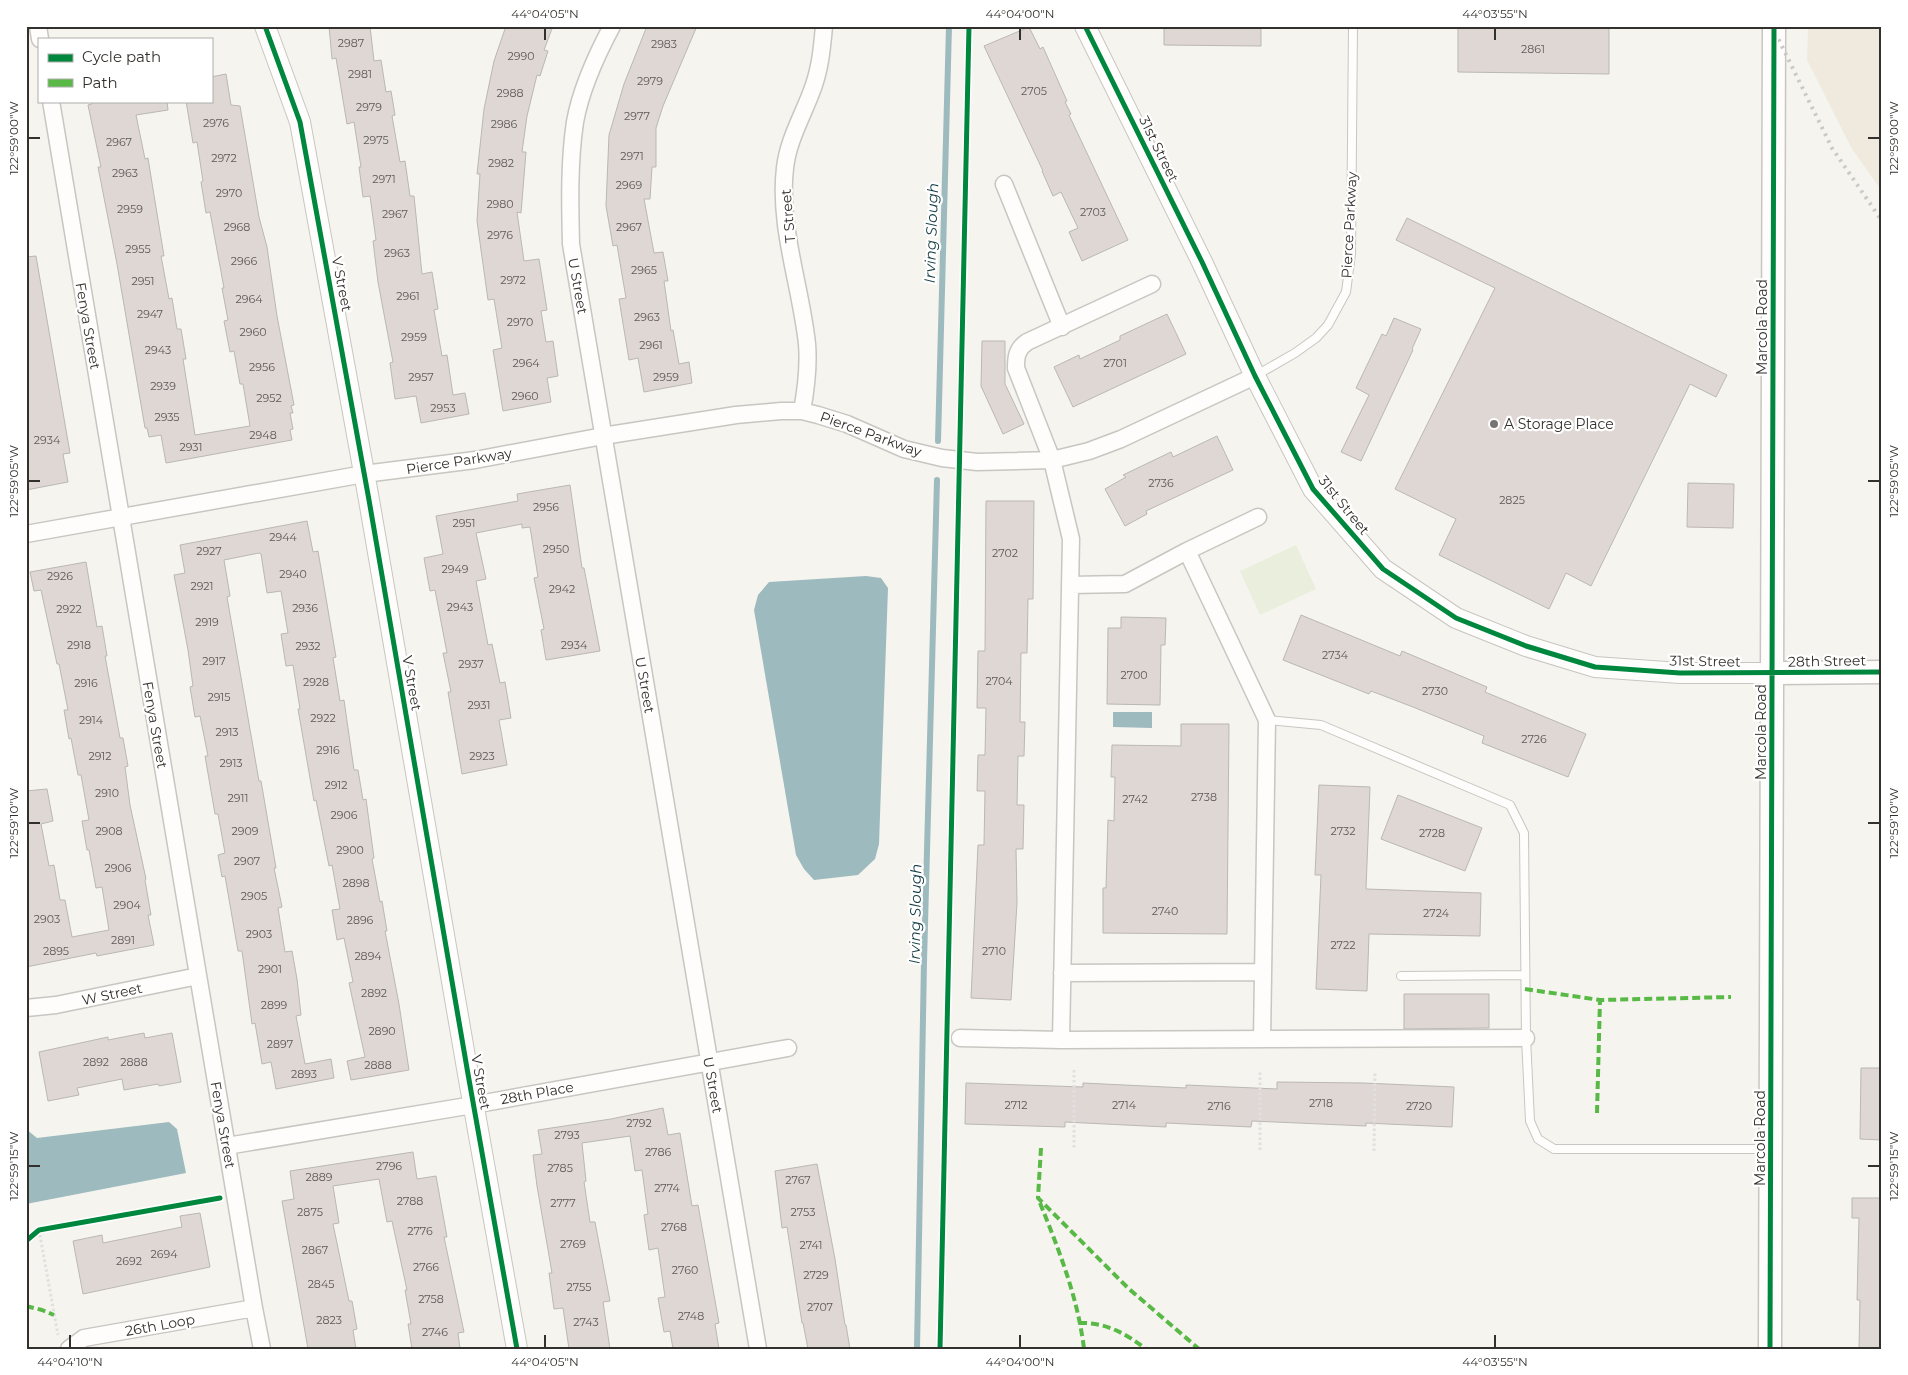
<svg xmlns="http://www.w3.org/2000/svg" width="1908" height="1375" viewBox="0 0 1908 1375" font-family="Montserrat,sans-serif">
<rect width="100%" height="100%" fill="#f6f4ee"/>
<path fill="#efeadd" d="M1808 26H1882V191L1852 149 1807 60Z"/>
<path fill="#e9eedd" d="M1296 545 1316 589 1260 615 1240 571Z"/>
<path fill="#9dbabe" d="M866 576 881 578 888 588 879 844 875 859 858 875 814 880 804 869 796 855 754 610 758 595 769 582Z
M1113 712H1152V728L1113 727Z
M169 1122 177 1129 186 1173 26 1204V1129L37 1138Z"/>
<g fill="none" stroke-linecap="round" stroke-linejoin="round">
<path stroke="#9dbabe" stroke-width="6" d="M938 441 949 26
M917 1349 924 962 937 480"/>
</g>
<path fill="#dfd7d4" stroke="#bab7b4" d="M329 26H370L374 61 381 60 386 92 391 91 395 115 392 116 400 162 405 161 410 196H414L422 274 432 272 438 309 434 310 442 356 447 355 453 395 465 393 469 414 421 423 416 396 395 399 390 363 393 362 378 282 373 241 376 240 370 196 363 197 359 167H361L354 122 347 124 336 58 332 59Z
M506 26H553L544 50 548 51 540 76 537 75 527 116 522 152H526L521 213 517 212 524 261 539 259 547 310 541 311 546 342 553 341 558 376 547 378 551 402 503 411 493 350 502 348 494 299 488 300 477 221 480 174H477L484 109 494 61Z
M647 26H697L663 106 656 128V167H652L650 199H644L654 253 663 252 668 281H664L671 331 673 330 679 364 689 362 692 383 644 392 638 358 629 360 619 299 626 298 617 245 613 246 606 206 609 135 624 84Z
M1164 26H1261V46L1164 45Z
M1458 26H1609V74L1458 72Z
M1029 27 1040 49 1043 47 1067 101 1065 102 1071 114 1069 115 1128 240 1082 261 1069 232 1078 228 1061 192 1053 196 1042 171H1043L984 46Z
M226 74 231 105 240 106 259 217 267 247 277 316 294 405 291 406 293 413H290L293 429 290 430 292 440 166 463 161 435 149 437 147 428H145L117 264 98 167H101L88 105 92 104 91 101H167L168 110 136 115 145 159 148 158 152 183 164 256H161L169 299 172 298 177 329H181L186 359H183L195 435 250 426 243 384H240L234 351 230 352 224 321 228 320 222 288H224L210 212 206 213 201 182 203 181 197 142 193 143 186 101H211V77Z
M1407 218 1727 375 1716 397 1690 384 1591 586 1566 573 1549 609 1439 555 1456 519 1395 489 1495 288 1396 240Z
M36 256 70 453 63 454 68 482 26 490V257Z
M1167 314 1186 354 1073 407 1054 367 1079 355 1080 359 1120 340V336Z
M1394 318 1421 329 1412 349 1413 350 1361 461 1341 452 1369 395 1356 388 1382 334 1386 336Z
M982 341H1005V384L1024 424 1003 434 981 386Z
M1217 436 1233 470 1146 511 1147 514 1125 526 1105 489 1126 477 1123 475 1171 452 1173 457Z
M1688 483 1734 484 1733 528 1687 527Z
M570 485 582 568H584L600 651 546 660 541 630 544 629 534 578 538 577 530 527 522 528V524L476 533 486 579 476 581 488 645 492 644 500 683 505 682 511 718 499 720 507 765 462 774 448 692H451L443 653H447L435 590 430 591 424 558 443 554 436 516 518 501 517 494Z
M986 501H1034L1033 599H1028L1027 653H1021L1020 722H1025L1024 756H1018L1017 805H1024L1023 849H1016L1017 903 1011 1000 971 998 978 845H984L985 791H977L978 755H985L986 708H977L978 651H985Z
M307 521 313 552 318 551 336 657 333 658 340 701 344 700 354 770H358L363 800 366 799 374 858 372 859 380 902 382 901 387 931H385L399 1004 409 1070 351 1080 347 1061 365 1057 349 983 353 982 344 938 337 940 332 910 340 909 332 865 329 866 316 800 314 801 298 709H300L293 665 286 666 281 634 288 633 281 591 267 593 261 554 259 553 224 560 230 596 227 597 259 781H261L276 868H274L282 907 278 908 285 952 292 951 297 979 301 1015 296 1016 305 1064 331 1059 334 1078 276 1089 271 1062 262 1064 255 1023 252 1024 242 951H238L225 876 222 877 218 855 225 853 218 814H215L205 756H208L200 716 195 717 190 687 193 686 188 650 174 575 185 573 180 545Z
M86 562 97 627 102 626 107 656H105L120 738H123L128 766 125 767 130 805 146 879 145 880 151 915H148L154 945 97 956 96 953 26 967V791L47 789 53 821 41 824 49 866 54 865 60 900H65L72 937 109 930 102 887 96 888 89 850H87L82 821 89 820 81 775H78L71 738 69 739 64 710H68L59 664H57L41 590 34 591 30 572Z
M1301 615 1400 656 1402 651 1487 687 1485 692 1586 734 1568 777 1482 743 1484 736 1413 707 1371 691 1369 694 1283 660Z
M1121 617 1166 618 1165 645H1161L1160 705 1107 704 1108 628H1121Z
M1181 724H1229L1227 934 1103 933V888H1106L1108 820 1114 821 1115 777H1111L1112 745 1181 746Z
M1319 785 1370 787 1366 889 1481 893 1480 936 1369 934 1367 991 1316 989 1321 875H1315Z
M1398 795 1482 828 1465 871 1381 839Z
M1404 994H1489V1028L1404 1029Z
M144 1033 145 1038 172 1033 181 1082 159 1086 158 1084 124 1090 122 1079 77 1088 79 1095 48 1101 39 1052 108 1037V1040Z
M1861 1068H1882V1140L1860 1139Z
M1277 1082 1364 1083 1454 1087 1452 1127 1366 1123V1126L1252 1121 1251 1127 1166 1123V1127L1065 1122V1127L965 1124 966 1083 1083 1087V1083L1186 1088V1085L1277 1089Z
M663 1108 668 1135 680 1133 692 1206 698 1205 719 1323 715 1324 719 1349H673L670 1331 664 1332 658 1298 665 1297 658 1248 649 1250 644 1215 648 1214 642 1170 635 1171 630 1136 582 1143 586 1181 584 1182 590 1222H595L610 1301 603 1302 610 1349H569L563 1308 554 1309 549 1273H552L537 1186 533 1155 542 1154 538 1130 611 1119Z
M413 1152 417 1179 436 1176 447 1237H444L464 1332 458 1333 460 1349H412L408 1324H411L405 1290H407L392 1221 387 1222 379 1179 333 1186 339 1223 333 1224 349 1301H352L357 1329 353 1330 356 1349H308L282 1201 294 1199 290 1171Z
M817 1164 835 1259 845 1325H846L850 1349H808L803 1323H802L787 1227 782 1228 775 1171Z
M1852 1198H1882V1349H1859L1860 1300H1857L1859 1218H1852Z
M200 1213 210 1267 83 1294 73 1241 102 1235 103 1243 182 1227 180 1216Z"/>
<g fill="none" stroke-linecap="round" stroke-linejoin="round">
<g stroke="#c7c6c1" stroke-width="10">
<path id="service" d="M1255 376 1295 353 1316 338 1328 325 1346 292 1351 254 1353 26
M1267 720 1321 725 1510 805 1524 833 1526 1038 1530 1121 1538 1139 1554 1149H1769
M1401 976 1525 975"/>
</g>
<g stroke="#c7c6c1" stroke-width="19">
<path id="minor" d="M38 26 40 39
M612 26C596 56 581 88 575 122 569 162 570 204 571 244L758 1349
M51 101 254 1308 262 1349
M1004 184 1062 327
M802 411C806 389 809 367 807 344 801 286 778 226 785 168 788 141 802 117 811 93 820 71 822 49 824 26
M26 534 364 474 475 460 603 436 736 415 781 411H802L818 415 847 424 904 449 942 458 977 462 1052 460 1089 451 1121 439 1255 376
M1187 551 1267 720 1262 1039
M1070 585 1125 584 1187 551 1258 517
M1062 973 1263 972
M26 1008 56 1005 198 976
M960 1038 1061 1040 1526 1038
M1061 1040 1071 539 1052 460 1016 368C1016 356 1017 349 1027 342L1152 284
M227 1146 473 1105 788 1048
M69 1349 84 1338 254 1308"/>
</g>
<g stroke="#c7c6c1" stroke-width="22">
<path id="tertiary" d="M265 26 300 122 369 500 468 1074 517 1349
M1085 26 1202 262 1255 376 1313 489 1383 569 1456 618 1526 646 1595 667 1680 673H1773"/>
</g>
<g stroke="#c7c6c1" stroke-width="25">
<path id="secondary" d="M1773 673 1882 672
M1770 1349 1774 26"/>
</g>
<path stroke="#e2e0df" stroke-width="3" stroke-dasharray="2.5 2.5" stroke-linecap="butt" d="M1074 1070V1148
M1260 1150V1071
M1374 1151 1375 1071
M39 1230 58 1335"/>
<use href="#service" stroke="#fefdfc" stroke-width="8"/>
<use href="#minor" stroke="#fefdfc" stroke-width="16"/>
<use href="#tertiary" stroke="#fefdfc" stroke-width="20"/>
<use href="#secondary" stroke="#fefdfc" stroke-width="22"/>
<path stroke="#cac9c7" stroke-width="4" stroke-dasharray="2.5 5" stroke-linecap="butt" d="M1772 26 1832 148 1882 221"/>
<path stroke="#58b947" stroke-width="4" stroke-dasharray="8 4" stroke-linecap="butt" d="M1525 989 1600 1000 1731 997
M1597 1113 1600 1000
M1041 1148 1038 1198 1128 1288 1199 1349
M1040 1203C1059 1250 1078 1298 1084 1349
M26 1306 42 1310 54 1315
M1079 1323C1105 1322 1125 1333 1146 1349"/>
<g stroke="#fff" stroke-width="8">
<path id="cycleway" d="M265 26 300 122 369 500 468 1074 517 1349
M1085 26 1202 262 1255 376 1313 489 1383 569 1456 618 1526 646 1595 667 1680 673 1882 672
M26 1241 39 1230 220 1198
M940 1349 969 26
M1770 1349 1774 26"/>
</g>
<use href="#cycleway" stroke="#00873e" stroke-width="5"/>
</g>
<path fill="none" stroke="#33312d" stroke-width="2" d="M545 28V40M1020 28V40M1495 28V40M28 138H40M1868 138H1880M28 481H40M1868 481H1880M28 823H40M1868 823H1880M28 1166H40M1868 1166H1880M70 1335V1348M545 1335V1348M1020 1335V1348M1495 1335V1348"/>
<circle fill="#777571" stroke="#fff" stroke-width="2" cx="1494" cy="424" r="5"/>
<g text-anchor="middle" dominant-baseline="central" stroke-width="4.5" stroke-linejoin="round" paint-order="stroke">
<g font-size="11" fill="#5e5a57">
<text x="351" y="43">2987</text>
<text x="664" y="44">2983</text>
<text x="1533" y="49">2861</text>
<text x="521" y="56">2990</text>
<text x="360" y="74">2981</text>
<text x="650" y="81">2979</text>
<text x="1034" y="91">2705</text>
<text x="510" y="93">2988</text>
<text x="369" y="107">2979</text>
<text x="637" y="116">2977</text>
<text x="216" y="123">2976</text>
<text x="504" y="124">2986</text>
<text x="376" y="140">2975</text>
<text x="119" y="142">2967</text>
<text x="632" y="156">2971</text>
<text x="224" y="158">2972</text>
<text x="501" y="163">2982</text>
<text x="125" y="173">2963</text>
<text x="384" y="179">2971</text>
<text x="629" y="185">2969</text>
<text x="229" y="193">2970</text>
<text x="500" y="204">2980</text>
<text x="130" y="209">2959</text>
<text x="1093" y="212">2703</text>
<text x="395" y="214">2967</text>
<text x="237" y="227">2968</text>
<text x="629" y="227">2967</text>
<text x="500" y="235">2976</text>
<text x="138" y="249">2955</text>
<text x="397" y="253">2963</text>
<text x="244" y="261">2966</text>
<text x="644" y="270">2965</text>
<text x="513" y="280">2972</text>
<text x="143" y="281">2951</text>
<text x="408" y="296">2961</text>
<text x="249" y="299">2964</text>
<text x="150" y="314">2947</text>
<text x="647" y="317">2963</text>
<text x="520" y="322">2970</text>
<text x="253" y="332">2960</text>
<text x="414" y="337">2959</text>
<text x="651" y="345">2961</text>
<text x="158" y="350">2943</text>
<text x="526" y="363">2964</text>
<text x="1115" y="363">2701</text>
<text x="262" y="367">2956</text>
<text x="421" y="377">2957</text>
<text x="666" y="377">2959</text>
<text x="163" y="386">2939</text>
<text x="525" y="396">2960</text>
<text x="269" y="398">2952</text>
<text x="443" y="408">2953</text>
<text x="167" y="417">2935</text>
<text x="263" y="435">2948</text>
<text x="47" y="440">2934</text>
<text x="191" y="447">2931</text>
<text x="1161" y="483">2736</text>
<text x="1512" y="500">2825</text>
<text x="546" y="507">2956</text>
<text x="464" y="523">2951</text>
<text x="283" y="537">2944</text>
<text x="556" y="549">2950</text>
<text x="209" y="551">2927</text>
<text x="1005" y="553">2702</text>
<text x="455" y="569">2949</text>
<text x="293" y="574">2940</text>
<text x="60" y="576">2926</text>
<text x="202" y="586">2921</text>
<text x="562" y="589">2942</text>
<text x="460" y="607">2943</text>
<text x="305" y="608">2936</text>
<text x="69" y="609">2922</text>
<text x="207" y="622">2919</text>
<text x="79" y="645">2918</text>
<text x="574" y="645">2934</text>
<text x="308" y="646">2932</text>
<text x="1335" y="655">2734</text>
<text x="214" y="661">2917</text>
<text x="471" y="664">2937</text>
<text x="1134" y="675">2700</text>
<text x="999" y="681">2704</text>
<text x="316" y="682">2928</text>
<text x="86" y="683">2916</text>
<text x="1435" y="691">2730</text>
<text x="219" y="697">2915</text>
<text x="479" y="705">2931</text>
<text x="323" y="718">2922</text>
<text x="91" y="720">2914</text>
<text x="227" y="732">2913</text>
<text x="1534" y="739">2726</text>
<text x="328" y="750">2916</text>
<text x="100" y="756">2912</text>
<text x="482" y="756">2923</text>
<text x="231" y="763">2913</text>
<text x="336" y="785">2912</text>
<text x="107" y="793">2910</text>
<text x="1204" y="797">2738</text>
<text x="238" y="798">2911</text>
<text x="1135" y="799">2742</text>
<text x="344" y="815">2906</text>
<text x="109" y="831">2908</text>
<text x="245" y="831">2909</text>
<text x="1343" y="831">2732</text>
<text x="1432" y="833">2728</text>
<text x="350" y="850">2900</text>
<text x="247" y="861">2907</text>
<text x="118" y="868">2906</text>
<text x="356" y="883">2898</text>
<text x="254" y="896">2905</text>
<text x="127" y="905">2904</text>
<text x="1165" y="911">2740</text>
<text x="1436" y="913">2724</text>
<text x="47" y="919">2903</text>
<text x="360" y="920">2896</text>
<text x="259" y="934">2903</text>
<text x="123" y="940">2891</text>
<text x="1343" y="945">2722</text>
<text x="56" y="951">2895</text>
<text x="994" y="951">2710</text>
<text x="368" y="956">2894</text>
<text x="270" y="969">2901</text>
<text x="374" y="993">2892</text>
<text x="274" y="1005">2899</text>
<text x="382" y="1031">2890</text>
<text x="280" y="1044">2897</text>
<text x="96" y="1062">2892</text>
<text x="134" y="1062">2888</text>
<text x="378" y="1065">2888</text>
<text x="304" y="1074">2893</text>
<text x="1321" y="1103">2718</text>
<text x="1016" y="1105">2712</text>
<text x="1124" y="1105">2714</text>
<text x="1219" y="1106">2716</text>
<text x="1419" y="1106">2720</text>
<text x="639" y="1123">2792</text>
<text x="567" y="1135">2793</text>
<text x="658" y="1152">2786</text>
<text x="389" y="1166">2796</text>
<text x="560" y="1168">2785</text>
<text x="319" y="1177">2889</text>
<text x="798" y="1180">2767</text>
<text x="667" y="1188">2774</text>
<text x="410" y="1201">2788</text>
<text x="563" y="1203">2777</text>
<text x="310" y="1212">2875</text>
<text x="803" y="1212">2753</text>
<text x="674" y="1227">2768</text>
<text x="420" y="1231">2776</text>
<text x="573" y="1244">2769</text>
<text x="811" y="1245">2741</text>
<text x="315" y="1250">2867</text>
<text x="164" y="1254">2694</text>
<text x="129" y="1261">2692</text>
<text x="426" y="1267">2766</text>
<text x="685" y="1270">2760</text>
<text x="816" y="1275">2729</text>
<text x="321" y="1284">2845</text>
<text x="579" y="1287">2755</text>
<text x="431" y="1299">2758</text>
<text x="820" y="1307">2707</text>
<text x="691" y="1316">2748</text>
<text x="329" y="1320">2823</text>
<text x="586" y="1322">2743</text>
<text x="435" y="1332">2746</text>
</g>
<g font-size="14" fill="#33312d" stroke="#fff">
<text transform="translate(1159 149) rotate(64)">31st Street</text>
<text transform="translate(788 216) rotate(-95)">T Street</text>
<text transform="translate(1349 225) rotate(-87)">Pierce Parkway</text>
<text transform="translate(342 284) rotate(79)">V Street</text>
<text transform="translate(578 286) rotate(80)">U Street</text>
<text transform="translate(88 326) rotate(80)">Fenya Street</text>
<text transform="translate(1762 327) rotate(-90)">Marcola Road</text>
<text transform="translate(871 434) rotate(20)">Pierce Parkway</text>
<text transform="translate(459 461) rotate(-9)">Pierce Parkway</text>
<text transform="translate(1344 505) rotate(51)">31st Street</text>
<text transform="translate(1705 661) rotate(1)">31st Street</text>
<text transform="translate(1827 661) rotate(-1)">28th Street</text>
<text transform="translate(412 683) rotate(80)">V Street</text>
<text transform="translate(645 685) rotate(80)">U Street</text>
<text transform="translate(155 725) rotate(80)">Fenya Street</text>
<text transform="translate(1761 732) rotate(-90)">Marcola Road</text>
<text transform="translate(112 994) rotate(-12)">W Street</text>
<text transform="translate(481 1082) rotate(80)">V Street</text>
<text transform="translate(713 1085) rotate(80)">U Street</text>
<text transform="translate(537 1093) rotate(-10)">28th Place</text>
<text transform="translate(223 1125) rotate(80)">Fenya Street</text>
<text transform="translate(1760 1138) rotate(-90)">Marcola Road</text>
<text transform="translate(160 1325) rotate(-10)">26th Loop</text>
</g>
<g font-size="14" fill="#33312d" stroke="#fff" text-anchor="start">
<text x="1504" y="424">A Storage Place</text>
</g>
<g font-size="15" font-style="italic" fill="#123b43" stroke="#fff">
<text transform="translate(931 233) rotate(-88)">Irving Slough</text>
<text transform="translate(915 914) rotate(-89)">Irving Slough</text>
</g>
</g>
<rect width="1908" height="1375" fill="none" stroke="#ffffff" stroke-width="55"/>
<rect x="38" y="38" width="175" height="65" fill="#ffffff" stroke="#adadab"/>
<rect x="48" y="54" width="25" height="8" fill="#00873e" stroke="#adadab"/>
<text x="82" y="62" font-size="15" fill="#33312d">Cycle path</text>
<rect x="48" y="79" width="25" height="8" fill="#58b947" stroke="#adadab"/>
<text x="82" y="88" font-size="15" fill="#33312d">Path</text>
<rect x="28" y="28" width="1852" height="1320" fill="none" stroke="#33312d" stroke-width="2"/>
<g font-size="12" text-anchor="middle" fill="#33312d">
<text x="545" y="18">44°04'05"N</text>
<text x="1020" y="18">44°04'00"N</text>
<text x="1495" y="18">44°03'55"N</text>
<text transform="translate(1894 138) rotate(-90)" y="4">122°59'00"W</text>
<text transform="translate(14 138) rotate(-90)" y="4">122°59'00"W</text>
<text transform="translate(1894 481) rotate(-90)" y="4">122°59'05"W</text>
<text transform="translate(14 481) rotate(-90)" y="4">122°59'05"W</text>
<text transform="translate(1894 823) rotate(-90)" y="4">122°59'10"W</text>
<text transform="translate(14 823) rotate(-90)" y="4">122°59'10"W</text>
<text transform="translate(1894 1166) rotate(-90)" y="4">122°59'15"W</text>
<text transform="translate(14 1166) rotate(-90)" y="4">122°59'15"W</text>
<text x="70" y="1366">44°04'10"N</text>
<text x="545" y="1366">44°04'05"N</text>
<text x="1020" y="1366">44°04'00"N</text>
<text x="1495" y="1366">44°03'55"N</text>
</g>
</svg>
